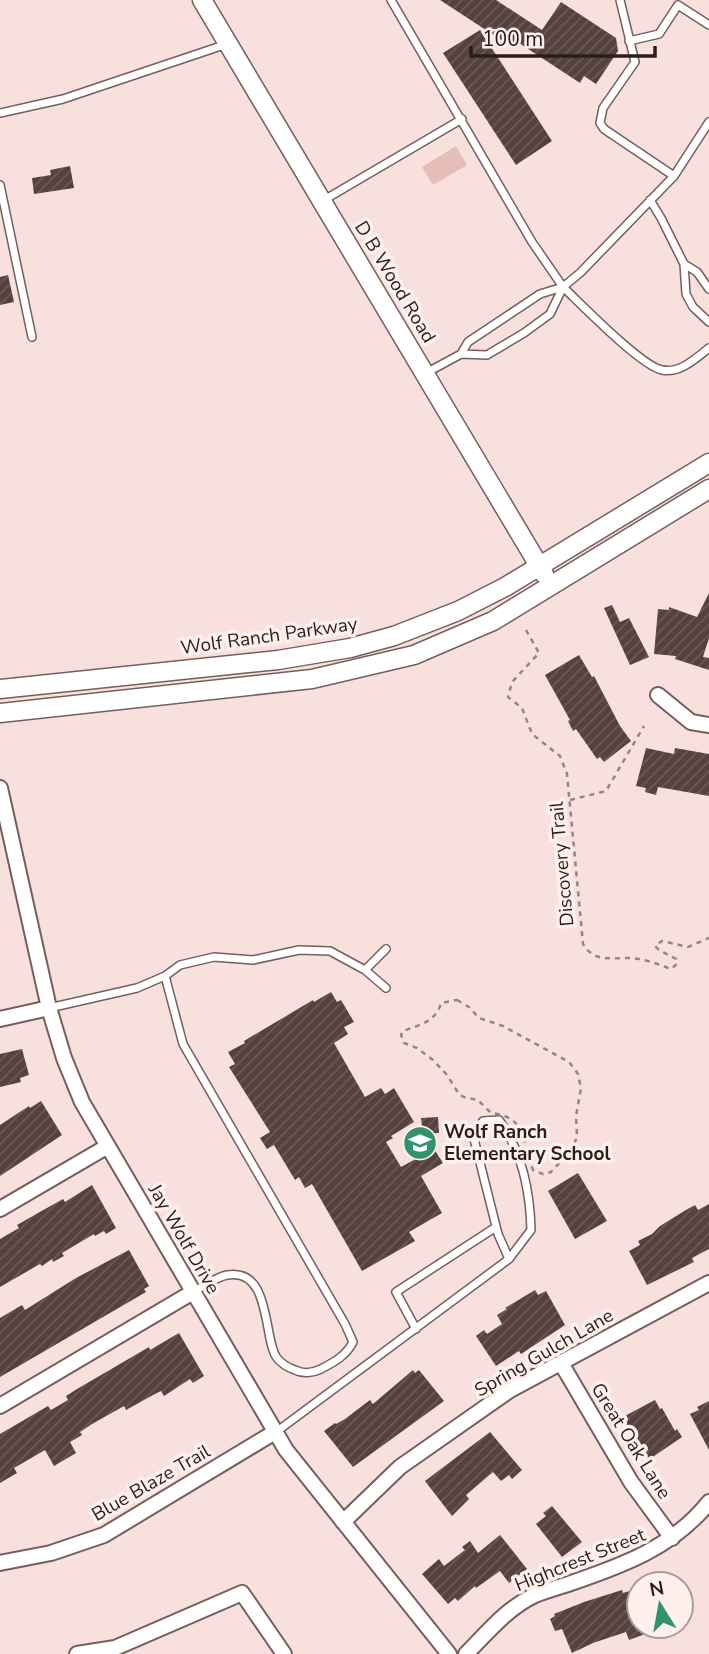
<svg xmlns="http://www.w3.org/2000/svg" width="709" height="1654" viewBox="0 0 709 1654" font-family="'Nunito Sans',sans-serif">
<defs>
<pattern id="building-hatch" width="6" height="6" patternUnits="userSpaceOnUse" patternTransform="scale(1.75)"><rect width="6" height="6" fill="#55423e"/><path d="M-1 1l2-2M0 6l6-6M5 7l2-2" fill="none" stroke="#6a5a57"/></pattern>
</defs>
<rect width="100%" height="100%" fill="#f8e1dc"/>
<path fill="#e5beb7" d="M456 146 467 165 433 185 422 167Z"/>
<path fill="url(#building-hatch)" d="M440 0H496L542 30 561 2 616 38 618 51 596 84 584 76 580 83 516 41 512 47Z
M480 30 552 141 516 165 443 53Z
M70 166 74 188 34 194 32 178 51 175 50 170Z
M8 275 14 302 0 305V277Z
M709 593V638L703 657 709 658V670L675 659 676 656 654 654 658 609 669 610V607L697 617Z
M612 605 620 622 629 618 649 657 630 665 604 608Z
M579 655 592 677 594 676 620 726 631 741 604 762 600 757 597 759 576 729 573 731 568 721 570 720 545 675Z
M646 748 674 754 675 748 709 754V796L658 787 656 795 645 792 646 788 636 786Z
M331 992 337 1002 341 1000 354 1022 344 1027 348 1034 334 1043 365 1097 381 1088 385 1094 394 1088 414 1122 391 1136 393 1138 386 1142 401 1167 434 1149 443 1163 421 1176 442 1213 409 1232 415 1241 362 1271 312 1184 305 1188 299 1177 295 1180 274 1145 267 1149 260 1138 270 1132 229 1067 235 1064 228 1052 245 1043 244 1041 313 1000 314 1002Z
M22 1049 29 1075 20 1078 21 1082 0 1087V1054Z
M41 1101 62 1135 0 1176V1125L29 1106 30 1108Z
M438 1117 439 1133 423 1134 421 1118Z
M578 1173 607 1221 575 1239 548 1191Z
M92 1185 116 1228 106 1234 104 1231 95 1236 94 1234 62 1253 64 1256 53 1262 52 1259 42 1266 40 1264 0 1287V1239L19 1228 17 1225 38 1213 63 1199 65 1202Z
M709 1204V1249L692 1258 694 1262 647 1285 629 1251 640 1245 638 1241 652 1234 660 1226 686 1210 695 1205 698 1210Z
M129 1250 149 1286 144 1289 146 1292 0 1377V1318L22 1305 25 1310 76 1278Z
M535 1290 538 1295 546 1291 565 1325 521 1354 519 1351 496 1366 476 1336 484 1330 487 1334 502 1324 497 1315 507 1309 505 1308Z
M179 1333 204 1376 193 1383 190 1379 164 1396 161 1391 153 1395 126 1410 124 1406 92 1424 80 1432 82 1435 70 1442 76 1453 54 1466 45 1450 14 1468 17 1473 0 1483V1434L48 1406 51 1410 68 1400 66 1396 77 1389 149 1347 150 1350Z
M413 1370 415 1373 419 1370 444 1401 353 1467 324 1431 335 1423 336 1424 345 1419 370 1400 373 1404Z
M655 1400 660 1409 662 1408 675 1431 677 1429 682 1437 647 1461 621 1418Z
M709 1401V1450L690 1414 699 1410 697 1407Z
M490 1432 522 1470 512 1479 509 1475 501 1481 493 1472 466 1495 469 1499 452 1516 425 1481Z
M552 1506 582 1542 562 1557 536 1524 546 1516 543 1513Z
M500 1535 527 1569 509 1583 500 1571 476 1588 475 1586 458 1601 455 1598 448 1604 422 1574 439 1559 444 1566 465 1550 462 1547 470 1541 478 1553Z
M636 1589 639 1596V1626L664 1627 629 1640 626 1632 593 1643 572 1653 562 1629 555 1631 550 1619 555 1616 554 1614 584 1602 622 1590 623 1593Z"/>
<g fill="none" stroke-linecap="round" stroke-linejoin="round">
<g stroke="#745f5c" stroke-width="10">
<path id="service" d="M391 0 532 242 563 287 580 273 674 176 709 122
M620 0 635 62 603 108 600 123 604 129 674 176
M629 41 659 34 678 5 709 25
M0 113 63 99 227 44
M0 185 32 337
M324 200 462 119
M650 200 661 218 684 264 686 294 693 307 709 322
M684 264 697 272 709 289
M563 287C581 304 641 366 662 370 680 374 696 358 709 348
M461 354 487 355 524 333 550 314 563 287
M426 373 461 354 468 342 540 294 563 287
M365 970 386 949
M165 976 183 1044 345 1324 353 1342C346 1356 334 1362 321 1369 313 1373 303 1374 295 1370 289 1368 281 1363 277 1358 263 1340 272 1267 227 1275 216 1277 203 1287 193 1292
M49 1008 137 988 165 976 180 965 214 957 253 960 299 950 330 951 365 970 386 988
M416 1329 396 1292 496 1227
M276 1432 509 1259 531 1230C530 1192 522 1151 499 1120L483 1121 473 1135 498 1234 509 1259"/>
</g>
<g stroke="#745f5c" stroke-width="18">
<path id="minor" d="M658 695 691 722 709 725
M0 788 49 1008 64 1058 82 1102 286 1450 449 1654
M0 1019 49 1008
M0 1209 108 1146
M561 1363 631 1482 672 1538
M0 1406 193 1292
M343 1522 400 1467 510 1390 709 1283
M0 1563 51 1553 104 1535 275 1432
M77 1654 115 1648 242 1593 284 1654
M466 1654C487 1633 507 1608 535 1595 547 1590 560 1587 571 1583 624 1565 673 1547 709 1502"/>
</g>
<g stroke="#745f5c" stroke-width="21">
<path id="tertiary" d="M202 0 544 574
M0 689 278 660 350 648 394 636 458 611 505 587 709 463
M0 713 312 679 414 655 493 621 709 489"/>
</g>
<path stroke="#968582" stroke-width="2.5" stroke-dasharray="5 5" stroke-linecap="butt" d="M526 630 539 653 512 682 508 697 522 708 532 734 560 756 567 774 583 944C596 966 618 955 639 959 650 961 661 965 671 969L677 964 676 959 659 950 655 946 662 941 688 947 709 938
M570 800 606 791 644 726
M457 1000 469 1007 479 1018 503 1026 569 1062 578 1074 581 1088 576 1116 577 1136 573 1148 551 1172 543 1174 533 1170C522 1142 528 1117 491 1113L478 1100 464 1097 459 1094 447 1075 433 1060 417 1048 404 1043 401 1035 403 1031C419 1025 436 1022 441 1003Z"/>
<use href="#service" stroke="#fff" stroke-width="7"/>
<use href="#minor" stroke="#fff" stroke-width="14"/>
<use href="#tertiary" stroke="#fff" stroke-width="18"/>
</g>
<defs>
<g id="school-disc" transform="scale(1.75)"><circle r="9.5" fill="#32926b" stroke="#fff0ee"/><path d="M0-5L7-2L0 1L-7-2ZM-4 1L0 2.5L4 1V4Q0 6-4 4Z" fill="#fff"/></g>
</defs>
<g fill-rule="evenodd">
<use href="#school-disc" x="420" y="1143"/>
</g>
<g text-anchor="middle" dominant-baseline="central" stroke-width="7" stroke-linejoin="round" paint-order="stroke">
<g font-size="19" fill="#281f1d" stroke="#fff0ee">
<text transform="translate(395 282) rotate(59)">D B Wood Road</text>
<text transform="translate(269 636) rotate(-8)">Wolf Ranch Parkway</text>
<text transform="translate(562 864) rotate(-95)">Discovery Trail</text>
<text transform="translate(184 1239) rotate(60)">Jay Wolf Drive</text>
<text transform="translate(544 1353) rotate(-30)">Spring Gulch Lane</text>
<text transform="translate(631 1441) rotate(58)">Great Oak Lane</text>
<text transform="translate(151 1483) rotate(-30)">Blue Blaze Trail</text>
<text transform="translate(580 1560) rotate(-22)">Highcrest Street</text>
</g>
<g font-size="19" font-weight="bold" fill="#281f1d" stroke="#fff0ee" text-anchor="start">
<text x="444" y="1132">Wolf Ranch<tspan x="444" dy="22">Elementary School</tspan></text>
</g>
</g>
<g transform="translate(660 1605) rotate(349)"><circle r="33" fill="#fff0ee" stroke="#a99c9a" stroke-width="2"/>
<path d="M0-5L12 26L0 18L-12 26Z" fill="#32926b"/>
<text y="-10" font-size="19" font-weight="bold" text-anchor="middle" fill="#281f1d">N</text>
</g>
<path d="M471 46v10h184v-10" fill="none" stroke="#281f1d" stroke-width="3.5"/>
<text x="482" y="46" font-size="21" fill="#281f1d" stroke="#fff0ee" stroke-width="5" paint-order="stroke">100 m</text>
</svg>
